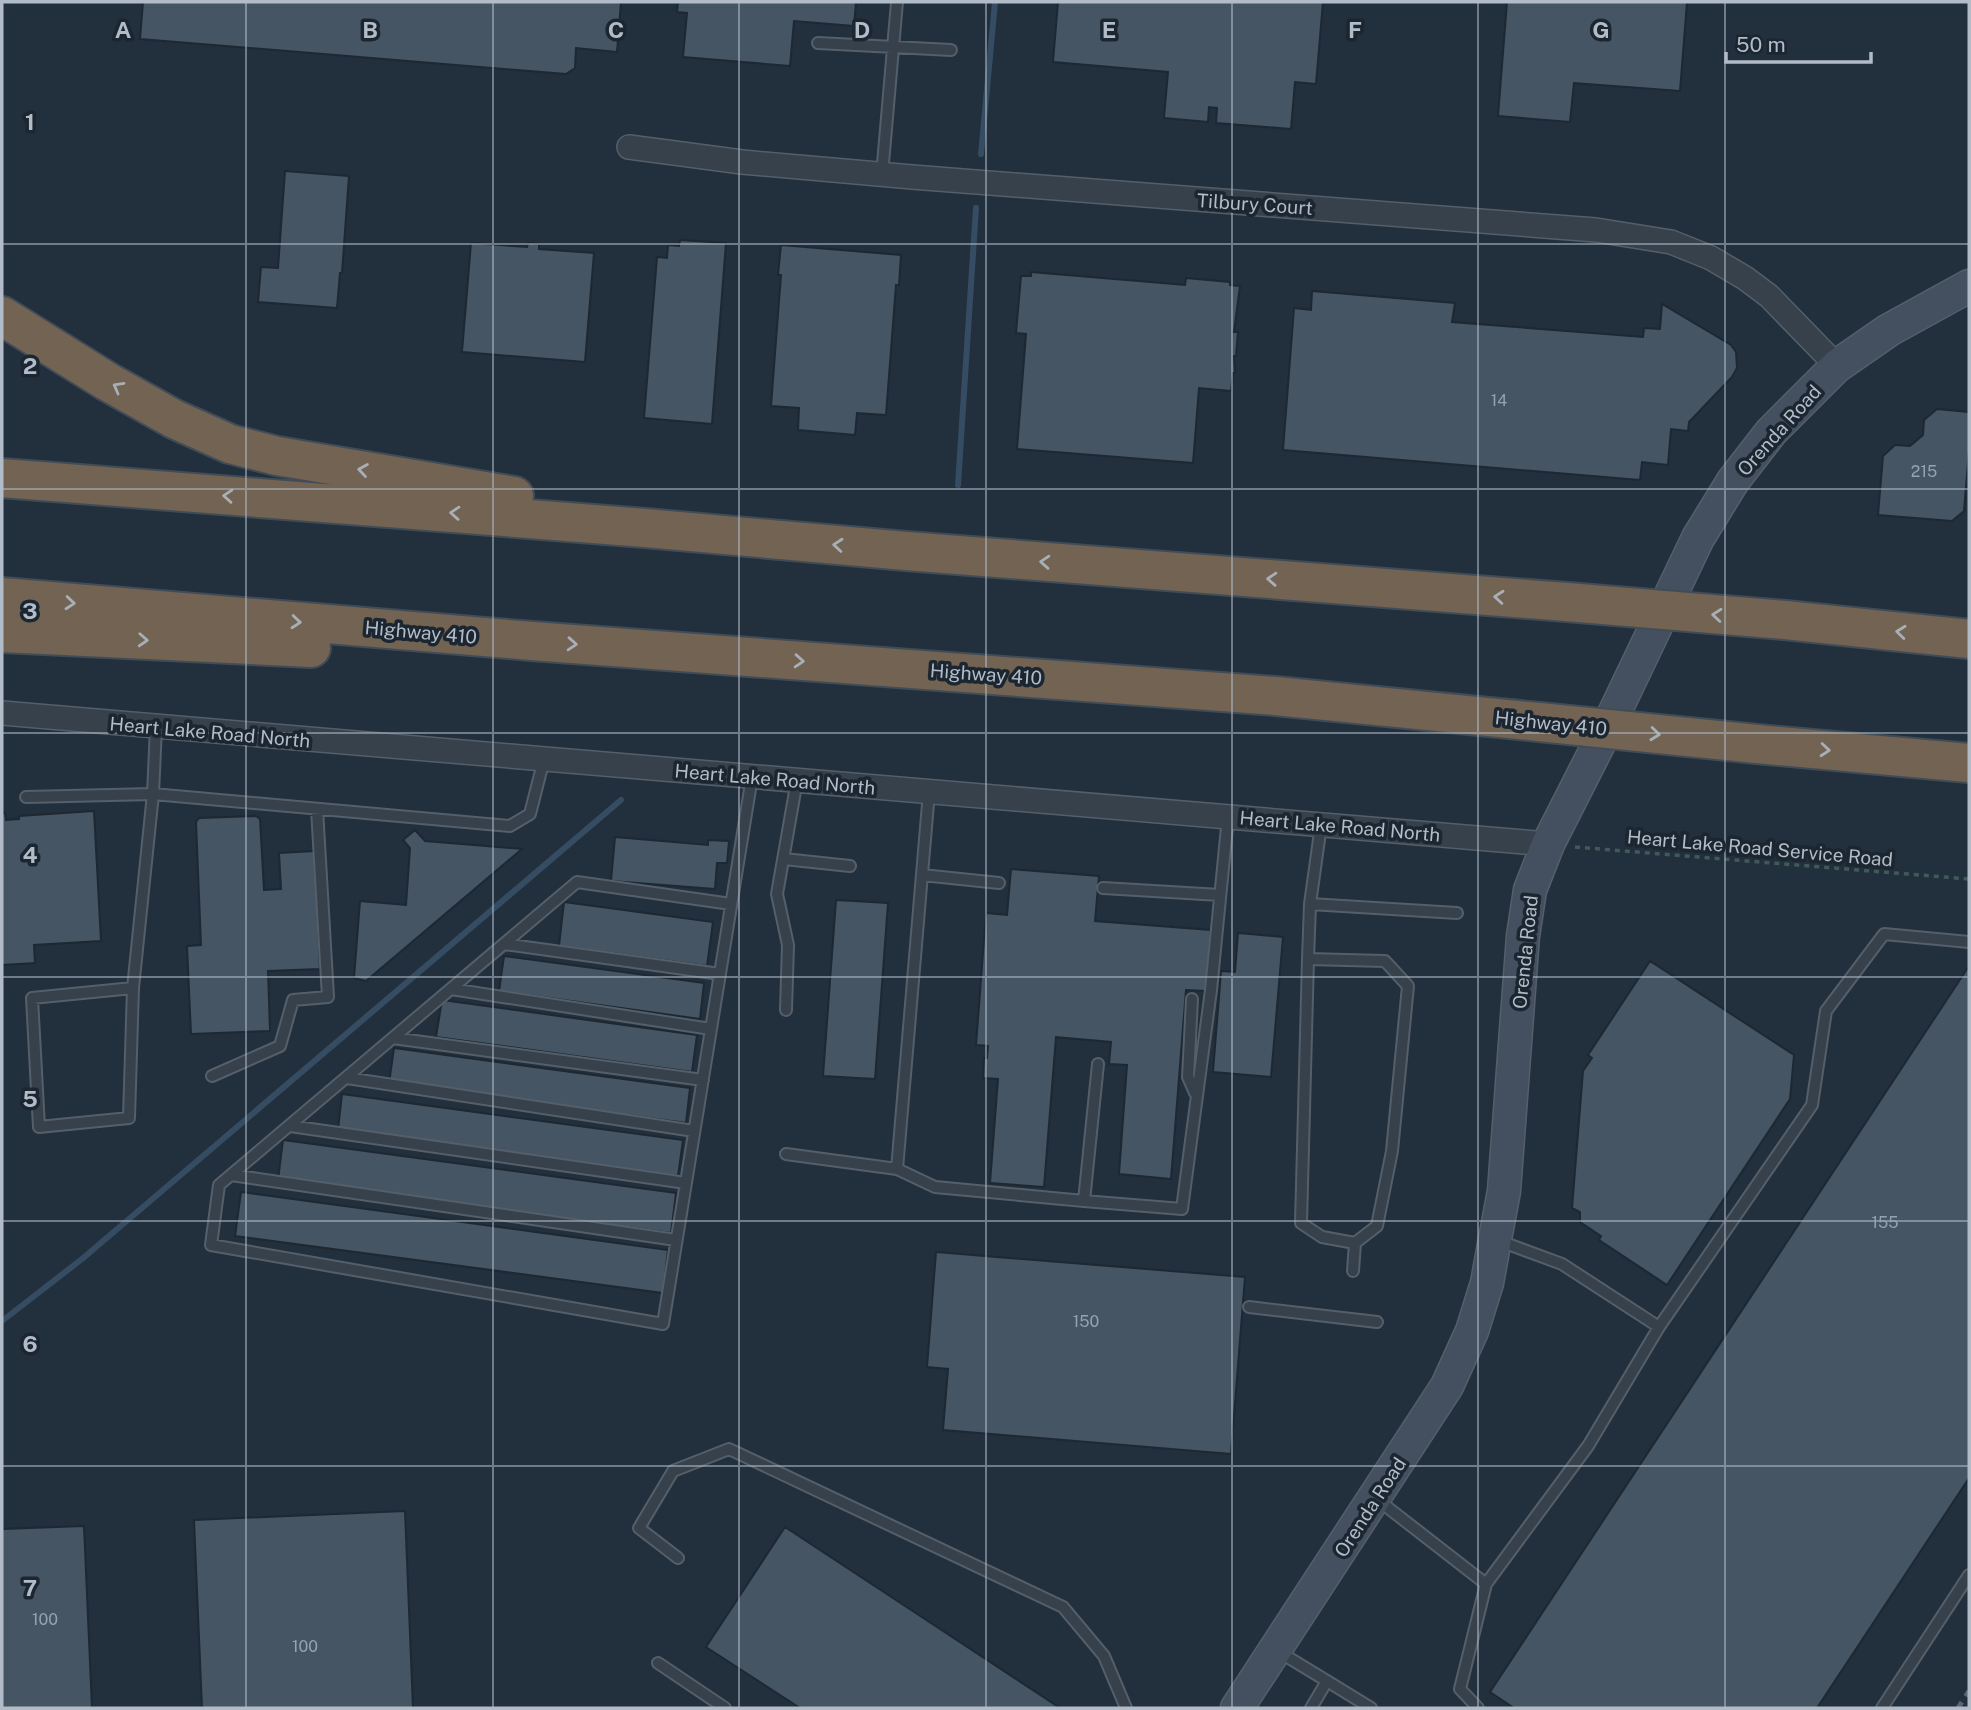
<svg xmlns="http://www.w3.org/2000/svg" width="1971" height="1710" viewBox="0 0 1971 1710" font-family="'Public Sans',sans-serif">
<rect width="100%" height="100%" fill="#222f3c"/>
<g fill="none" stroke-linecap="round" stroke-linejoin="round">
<path stroke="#354c63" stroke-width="6" d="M981 154 995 2
M958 485 976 208
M2 1321 82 1259 621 800"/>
</g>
<path fill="#465563" stroke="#1d2833" stroke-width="2" d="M143 2H621L617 52 576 48 575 68 566 74 140 39Z
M678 2H856L854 26 794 21 790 66 683 57 687 13 677 12Z
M1058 2H1323L1316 84 1295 82 1291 129 1216 123 1217 108 1209 107 1208 122 1164 118 1168 72 1053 62Z
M1507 2H1687L1680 91 1574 83 1570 122 1498 116Z
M285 171 349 176 342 273H340L337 308 258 302 261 267 278 268Z
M680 240 726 243 712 424 644 418 657 257 667 258 668 245 679 246Z
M471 243 527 247 528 243 539 244V249L594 253 585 362 462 352Z
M781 245 901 255 899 285H896L886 415 857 413 855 435 798 430 799 408 771 406 781 275H778Z
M1031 272 1185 285 1186 278 1230 282V285L1240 286 1234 332H1238L1236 356H1234L1235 373H1233L1231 391 1199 388 1193 463 1017 449 1026 334 1016 333 1021 276H1031Z
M1312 291 1455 303 1452 322 1643 337 1644 328 1660 329 1662 304 1731 345 1736 352 1737 368 1732 377 1689 422 1688 431 1671 429 1668 465 1642 462 1640 480 1283 450 1294 308 1311 310Z
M1937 409 1969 412V450L1964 511 1952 521 1878 515 1883 456 1895 445 1910 446 1923 435 1924 420Z
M94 811 101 941 34 945 35 963 2 965V813H5L6 820 19 819V816Z
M256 816 260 819 264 890 281 889 279 853 315 851 320 969 268 971 270 1031 191 1034 187 946 201 945 196 822 199 818Z
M415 830 425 841 522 849 366 981 354 978 360 901 406 905 410 848 403 840Z
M615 837 708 845V840L729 841 727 863H717L715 889 611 881Z
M1011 869 1099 876 1095 921 1211 930 1206 991 1186 990 1171 1179 1119 1174 1127 1065 1109 1064 1111 1042 1056 1037 1044 1187 990 1183 998 1079 983 1078 984 1058H987L988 1046 976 1045 986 913 1007 915Z
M836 900 888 903 875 1079 823 1076Z
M564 902 713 922 707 966 559 946Z
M1238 933 1283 937 1271 1077 1213 1072 1221 971 1235 972Z
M504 956 704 983 700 1019 499 991Z
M1650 961 1794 1055 1790 1099 1667 1285 1599 1240 1601 1236 1580 1222V1212L1572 1208 1583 1071 1592 1058 1588 1055Z
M1969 966V1478L1817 1708H1514L1490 1692Z
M442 1000 697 1035 692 1072 436 1037Z
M394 1048 690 1088 686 1123 389 1083Z
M342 1094 683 1140 678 1176 338 1130Z
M283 1140 676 1193 671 1233 278 1180Z
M241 1192 668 1250 663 1293 235 1236Z
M936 1252 1245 1277 1231 1454 943 1430 948 1369 927 1367Z
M405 1511 413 1708H202L194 1520Z
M84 1526 92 1708H2V1529Z
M785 1527 1060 1708H800L706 1647Z"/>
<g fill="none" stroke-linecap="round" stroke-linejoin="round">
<g stroke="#545f6a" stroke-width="14">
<path id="lane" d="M818 43 951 50
M882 175 897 2
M26 797 153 794 156 727
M784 859 850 866
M922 875 999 883
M1103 888 1220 895
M731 904 577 882 219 1185 211 1245 663 1324 752 777
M1310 904 1457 913
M504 944 720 974
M1308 959 1310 904 1321 825
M133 988 32 998 39 1127 129 1118 133 988 153 794 510 826 530 814 544 759
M451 989 711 1029
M1192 999 1188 1077 1195 1093
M786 1010 788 945 777 894 797 780
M393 1038 703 1080
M212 1076 280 1046 293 1000 328 997 317 809
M347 1078 694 1131
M290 1126 686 1183
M786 1154 897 1169 929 792
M897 1169 935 1187 1084 1201 1098 1064
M231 1175 676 1240
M1084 1201 1182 1209 1211 990 1228 817
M1497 1240 1562 1264 1659 1327 1812 1105 1826 1011 1884 934 1969 942
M1353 1271 1355 1243 1377 1226 1392 1151 1408 986 1385 961 1308 959 1301 1223 1322 1237 1355 1243
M1249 1307 1377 1322
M1378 1500 1486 1584 1460 1689 1478 1708
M678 1558 639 1528 673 1471 729 1449 1063 1607 1104 1656 1126 1708
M1486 1584 1588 1446 1659 1327
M1276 1650 1327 1681 1311 1708
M658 1663 725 1708
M1327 1681 1371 1708
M1882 1708 1969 1575"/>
</g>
<g stroke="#545f6a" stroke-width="26">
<path id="street" d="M629 147 742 162 912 177 1596 230 1671 242 1711 258 1745 278 1769 296 1837 366
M2 713 1548 844"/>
</g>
<g stroke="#545f6a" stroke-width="35">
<path id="secondary" d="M1237 1708 1447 1386 1472 1331 1487 1283 1495 1239 1504 1191 1523 936 1530 890 1548 844 1612 718 1698 538 1733 481 1771 432 1837 366 1889 330 1969 286"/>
</g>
<g stroke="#414c57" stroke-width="42">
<path id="highway" d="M2 316 108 382 174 419 230 444 277 456 514 496
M2 478 645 528 906 551 1567 602
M2 597 532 641 1275 696 1539 722
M1785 620 1969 639
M2 633 311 648
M1757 744 1969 763"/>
</g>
<path stroke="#42595a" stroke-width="3.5" stroke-dasharray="5 5" stroke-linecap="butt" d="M1575 847 1969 879"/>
<use href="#lane" stroke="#36414c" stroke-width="10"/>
<use href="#street" stroke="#36414c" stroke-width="23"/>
<use href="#secondary" stroke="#44505f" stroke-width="32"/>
<use href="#highway" stroke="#726353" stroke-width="38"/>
<path stroke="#586573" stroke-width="5" stroke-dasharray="7 7" stroke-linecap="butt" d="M1958 1708 1969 1691"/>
<g stroke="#414c57" stroke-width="42" stroke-linecap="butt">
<path id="highway-bridge" d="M1567 602 1785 620
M1539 722 1757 744"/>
</g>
<use href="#highway-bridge" stroke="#726353" stroke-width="38"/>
</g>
<defs><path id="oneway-chevron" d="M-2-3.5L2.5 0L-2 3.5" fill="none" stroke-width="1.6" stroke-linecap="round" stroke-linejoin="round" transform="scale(1.75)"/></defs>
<g stroke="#a8afb6">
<use href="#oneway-chevron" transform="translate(118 387) rotate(-151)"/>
<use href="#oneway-chevron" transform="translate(363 470) rotate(-171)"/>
<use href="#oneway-chevron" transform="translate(228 496) rotate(-176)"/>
<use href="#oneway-chevron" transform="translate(455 513) rotate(-176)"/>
<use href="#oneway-chevron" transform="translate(838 545) rotate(-175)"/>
<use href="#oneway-chevron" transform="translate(1045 562) rotate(-176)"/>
<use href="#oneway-chevron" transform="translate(1272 579) rotate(-176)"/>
<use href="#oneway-chevron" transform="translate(1499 597) rotate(-175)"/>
<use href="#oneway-chevron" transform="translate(70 603) rotate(5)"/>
<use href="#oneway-chevron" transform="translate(1717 615) rotate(-175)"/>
<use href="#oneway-chevron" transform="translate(296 622) rotate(5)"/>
<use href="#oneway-chevron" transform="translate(1901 632) rotate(-174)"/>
<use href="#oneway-chevron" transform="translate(143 640) rotate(3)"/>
<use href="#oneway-chevron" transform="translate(572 644) rotate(4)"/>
<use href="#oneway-chevron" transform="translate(799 661) rotate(4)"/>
<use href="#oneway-chevron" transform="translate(1655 734) rotate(6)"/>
<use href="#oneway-chevron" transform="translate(1825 750) rotate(5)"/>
</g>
<path fill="none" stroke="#b1bcc8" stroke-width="2" stroke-opacity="0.55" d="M246 2V1708M493 2V1708M739 2V1708M986 2V1708M1232 2V1708M1478 2V1708M1725 2V1708M2 244H1969M2 489H1969M2 733H1969M2 977H1969M2 1221H1969M2 1466H1969"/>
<g text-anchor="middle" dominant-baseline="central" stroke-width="7" stroke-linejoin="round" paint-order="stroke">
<g font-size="16" fill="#96a2af">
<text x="1499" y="400">14</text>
<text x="1924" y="471">215</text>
<text x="1885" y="1222">155</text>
<text x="1086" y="1321">150</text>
<text x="45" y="1619">100</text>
<text x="305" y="1646">100</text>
</g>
<g font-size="19" fill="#b1bcc8" stroke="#1b2631">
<text transform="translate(1255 204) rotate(4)">Tilbury Court</text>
<text transform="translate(1779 430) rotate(-48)">Orenda Road</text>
<text transform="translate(421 632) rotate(5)">Highway 410</text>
<text transform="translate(986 674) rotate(4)">Highway 410</text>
<text transform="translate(1551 723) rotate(6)">Highway 410</text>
<text transform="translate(210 732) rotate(5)">Heart Lake Road North</text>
<text transform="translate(775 779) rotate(5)">Heart Lake Road North</text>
<text transform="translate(1340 826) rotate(5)">Heart Lake Road North</text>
<text transform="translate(1760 848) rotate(5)">Heart Lake Road Service Road</text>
<text transform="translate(1525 952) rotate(-84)">Orenda Road</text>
<text transform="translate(1370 1507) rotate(-57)">Orenda Road</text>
</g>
</g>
<g font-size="23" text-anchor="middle" font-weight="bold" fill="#b1bcc8" stroke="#1b2631" stroke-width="7" stroke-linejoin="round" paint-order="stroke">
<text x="123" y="38">A</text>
<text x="370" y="38">B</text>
<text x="616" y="38">C</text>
<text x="862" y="38">D</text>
<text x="1109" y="38">E</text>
<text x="1355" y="38">F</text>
<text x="1601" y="38">G</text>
<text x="30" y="130">1</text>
<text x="30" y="374">2</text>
<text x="30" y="619">3</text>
<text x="30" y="863">4</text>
<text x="30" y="1107">5</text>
<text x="30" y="1352">6</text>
<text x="30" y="1596">7</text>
</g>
<rect width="1971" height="1710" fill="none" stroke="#b1bcc8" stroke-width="7"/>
<path d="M1726 52v10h145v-10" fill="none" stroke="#b1bcc8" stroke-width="3.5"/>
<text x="1736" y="52" font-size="21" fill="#b1bcc8" stroke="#1b2631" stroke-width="5" paint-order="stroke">50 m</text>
</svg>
